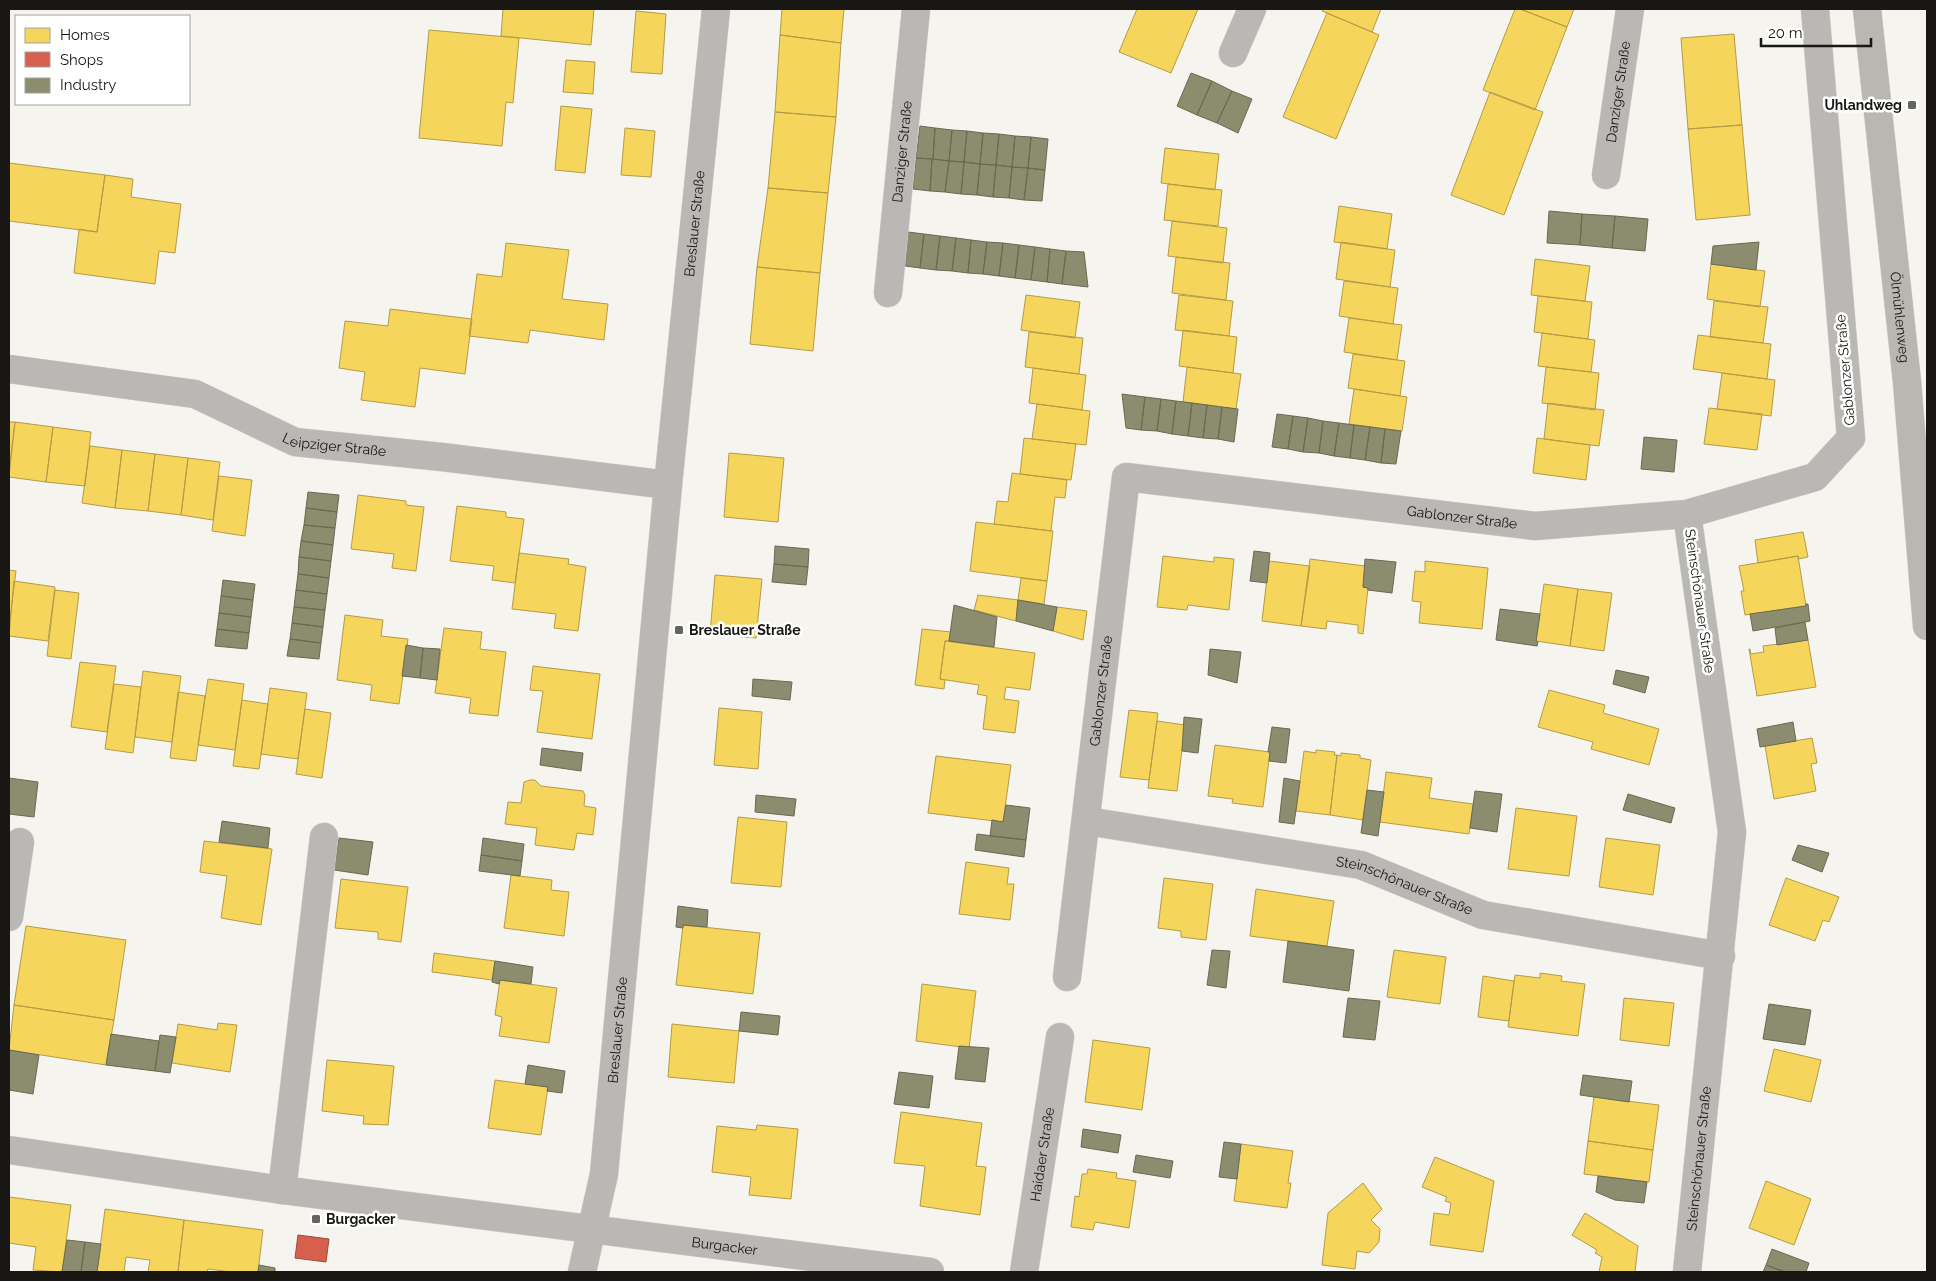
<svg xmlns="http://www.w3.org/2000/svg" width="1936" height="1281" viewBox="0 0 1936 1281" font-family="Raleway,sans-serif">
<rect width="100%" height="100%" fill="#f6f4ee"/>
<path fill="#f6d55c" stroke="#b49c46" d="M503 9H594L591 45 501 36Z
M782 9H844L841 43 780 35Z
M1137 9H1198L1171 73 1119 52Z
M1323 9H1381L1372 32 1322 11Z
M1515 9H1520L1567 27 1535 110 1483 90Z
M1520 9H1574L1567 27Z
M636 11 666 14 662 74 631 72Z
M1327 13 1379 35 1336 139 1283 117Z
M429 30 519 38 513 103 506 102 502 146 419 138Z
M1734 34 1742 125 1688 129 1681 38Z
M780 35 841 43 836 117 775 112Z
M566 60 595 62 593 94 563 92Z
M1490 92 1543 112 1504 215 1451 195Z
M561 106 592 109 585 173 555 170Z
M775 112 836 117 828 193 768 188Z
M1742 125 1750 215 1696 220 1688 129Z
M625 128 655 131 651 177 621 175Z
M1165 148 1219 154 1215 190 1161 183Z
M9 163 105 175 97 232 9 221Z
M105 175 133 179 131 197 181 204 175 253 159 251 155 284 74 273 79 229 97 232Z
M1168 184 1222 190 1218 226 1164 220Z
M768 188 828 193 820 273 757 267Z
M1339 206 1392 214 1387 249 1334 242Z
M1172 221 1227 228 1223 263 1168 256Z
M1341 242 1395 250 1390 287 1336 279Z
M506 243 569 250 562 299 608 304 604 340 530 330 528 343 469 336 477 274 502 277Z
M1176 257 1230 263 1226 300 1172 293Z
M1535 259 1590 266 1585 301 1531 295Z
M1711 264 1765 271 1760 307 1707 299Z
M757 267 820 273 813 351 750 344Z
M1344 281 1398 288 1393 324 1339 316Z
M1026 295 1080 302 1075 338 1021 330Z
M1179 295 1233 301 1229 336 1175 330Z
M1538 296 1592 302 1588 339 1534 332Z
M1714 301 1768 307 1763 343 1710 337Z
M390 309 472 319 465 374 420 368 415 407 361 400 365 372 339 368 345 321 388 326Z
M1349 318 1402 325 1397 360 1344 352Z
M1183 330 1237 337 1233 373 1179 366Z
M1029 332 1083 338 1079 374 1025 367Z
M1542 333 1595 340 1591 372 1538 366Z
M1698 335 1771 344 1767 379 1693 369Z
M1353 354 1405 361 1400 396 1348 388Z
M1187 367 1241 374 1236 409 1183 402Z
M1546 367 1599 373 1595 410 1542 403Z
M1033 368 1086 375 1082 410 1029 403Z
M1722 373 1775 380 1771 416 1717 409Z
M1354 389 1407 397 1402 431 1349 424Z
M1548 403 1604 410 1599 446 1544 439Z
M1037 404 1090 411 1086 445 1032 439Z
M1709 408 1762 414 1757 450 1704 444Z
M9 422H15L9 470Z
M15 422 53 427 46 482 9 477Z
M53 427 91 432 85 486 46 482Z
M1024 438 1076 444 1071 480 1020 474Z
M1537 438 1590 445 1586 480 1533 473Z
M90 446 122 450 115 508 82 503Z
M122 450 155 454 148 511 115 508Z
M729 453 784 458 778 522 724 517Z
M155 454 188 458 181 515 148 511Z
M188 458 220 462 213 520 181 515Z
M1012 473 1067 480 1065 498 1055 497 1051 531 994 524 997 501 1008 502Z
M219 476 252 480 245 536 212 531Z
M358 495 406 501V505L424 507 416 571 392 568 394 554 351 549Z
M457 506 506 512V517L524 519 515 583 492 580 494 566 450 561Z
M976 522 1053 531 1047 581 970 571Z
M1803 532 1808 557 1798 559V556L1758 563 1755 540Z
M519 553 569 559 568 564 586 567 578 631 554 628 556 614 512 609Z
M1163 556 1214 562V557L1234 559 1229 610 1188 605 1187 610 1157 607Z
M1798 556 1806 606 1745 615 1741 591H1744L1739 566Z
M1310 559 1365 566 1363 587 1368 588 1363 634 1358 633V625L1327 621 1326 629 1301 626Z
M1269 561 1310 566 1301 626 1262 621Z
M1425 561 1488 568 1482 629 1419 623 1421 602 1412 601 1415 571 1425 572Z
M9 570 16 571 9 626Z
M715 575 762 579 756 638 710 634Z
M1021 578 1047 581 1044 604 1018 600Z
M14 581 55 587 48 641 9 636Z
M1544 584 1578 589 1570 646 1536 641Z
M1578 589 1612 593 1604 651 1570 646Z
M55 590 79 593 71 659 47 656Z
M978 595 1018 600 1016 621 974 610Z
M1057 607 1087 611 1083 640 1053 631Z
M345 615 383 620 381 636 408 639 399 704 370 700 372 685 337 680Z
M444 628 482 632 480 649 506 652 498 716 469 713 471 698 435 693Z
M922 629 951 632 949 641H945L940 679 945 680 944 689 915 685Z
M1808 640 1816 687 1757 696 1749 649H1750L1751 654 1764 652 1763 646Z
M945 641 1035 653 1030 690 1006 687 1004 699 1019 701 1015 733 983 729 987 696 977 694 979 685 940 679Z
M80 662 116 666 107 732 71 727Z
M533 666 600 674 592 739 537 732 543 691 530 690Z
M143 671 181 676 172 742 135 737Z
M208 679 244 684 235 750 198 745Z
M114 684 141 687 133 753 105 749Z
M270 688 307 693 298 759 261 754Z
M1549 690 1605 705 1603 713 1659 729 1649 765 1591 749 1593 742 1538 727Z
M178 692 205 696 196 761 170 758Z
M242 700 268 704 259 769 233 766Z
M719 708 762 712 758 769 714 765Z
M305 709 331 713 322 778 296 774Z
M1129 710 1158 713 1149 780 1120 777Z
M1157 721 1185 725 1177 791 1148 788Z
M1812 738 1817 763 1811 764 1816 791 1774 799 1765 746Z
M1215 745 1270 752 1263 807 1232 803 1233 799 1208 796Z
M1316 750 1335 752 1334 755H1337L1330 815 1296 811 1304 751 1316 753Z
M1341 753 1360 755V758L1371 760 1363 820 1330 815 1337 755 1341 756Z
M936 756 1011 765 1003 822 928 813Z
M1386 772 1432 778 1429 798 1473 804 1469 834 1380 822Z
M530 780H535L541 786 583 791 585 795 584 806 596 808 593 835 577 833 574 850 535 845 537 828 505 824 508 802 521 803 524 782Z
M1516 808 1577 816 1569 876 1508 869Z
M738 817 787 822 781 887 731 883Z
M1606 838 1660 845 1653 895 1599 887Z
M204 841 272 849 261 925 221 918 227 876 200 872Z
M966 862 1009 868 1007 884H1014L1010 920 959 914Z
M511 875 552 880 551 890 569 892 564 936 504 928Z
M1164 878 1213 884 1206 940 1181 937V931L1158 928Z
M1786 878 1839 897 1829 922 1823 920 1815 941 1769 925Z
M341 879 408 887 401 942 378 939V932L335 928Z
M1256 889 1334 901 1327 946 1250 936Z
M683 925 760 933 753 994 676 985Z
M26 926 126 940 114 1020 14 1005Z
M1394 950 1446 957 1440 1004 1387 997Z
M434 953 495 961 492 980 432 972Z
M1540 973 1562 976 1561 981 1585 984 1578 1036 1508 1027 1515 975 1540 978Z
M1483 976 1514 981 1509 1021 1478 1017Z
M500 980 557 988 549 1043 499 1036 502 1017 495 1015Z
M922 984 976 991 969 1048 916 1041Z
M1624 998 1674 1003 1669 1046 1620 1040Z
M14 1005 114 1020 106 1065 9 1050Z
M218 1023 237 1025 230 1072 172 1063 178 1024 217 1030Z
M672 1024 739 1031 734 1083 668 1077Z
M1093 1040 1150 1048 1142 1110 1085 1102Z
M1774 1049 1821 1060 1811 1102 1764 1091Z
M327 1060 394 1066 388 1125 363 1124 364 1116 322 1111Z
M495 1080 548 1087 541 1135 488 1128Z
M1594 1097 1659 1105 1653 1150 1588 1141Z
M901 1112 982 1123 976 1166 986 1167 980 1215 920 1206 925 1166 894 1163Z
M757 1125 798 1129 791 1199 749 1195 751 1177 712 1172 717 1126 756 1130Z
M1588 1141 1653 1150 1649 1182 1584 1174Z
M1241 1144 1293 1151 1288 1183H1291L1287 1208 1234 1201Z
M1435 1157 1494 1181 1483 1252 1430 1245 1434 1213 1449 1215 1451 1203 1445 1201 1447 1197 1422 1187Z
M1088 1169 1117 1173 1116 1178 1136 1181 1129 1228 1095 1222 1093 1230 1071 1227 1075 1196 1079 1197 1082 1174H1087Z
M1766 1181 1811 1199 1794 1245 1749 1228Z
M1363 1183 1382 1209 1371 1220 1380 1229 1379 1242 1369 1253 1357 1251 1355 1269 1322 1265 1328 1213Z
M9 1197 71 1205 62 1272 33 1270 36 1247 9 1243Z
M105 1209 184 1220 178 1272H148L150 1260 126 1257 124 1272H97Z
M1585 1213 1638 1246 1635 1272H1599L1602 1257 1595 1253 1597 1250 1572 1235Z
M184 1220 263 1230 258 1272H232L208 1269 207 1272H178Z"/>
<path fill="#d6604d" stroke="#9d4a3c" d="M298 1235 329 1239 326 1262 295 1258Z"/>
<path fill="#8c8c6e" stroke="#6a6953" d="M1191 73 1212 81 1197 115 1177 106Z
M1212 81 1232 91 1217 123 1197 115Z
M1232 91 1252 99 1238 133 1217 123Z
M920 126 935 128 933 159 916 158Z
M935 128 952 130 949 161 933 159Z
M952 130 967 131 964 162 949 161Z
M967 131 983 133 980 164 964 162Z
M983 133 999 134 996 165 980 164Z
M999 134 1015 136 1012 167 996 165Z
M1015 136 1031 137 1028 168 1012 167Z
M1031 137 1048 139 1045 170 1028 168Z
M916 158 932 159 930 191 913 189Z
M932 159 949 161 945 192 930 191Z
M949 161 964 162 961 194 945 192Z
M964 162 980 164 977 195 961 194Z
M980 164 996 165 993 197 977 195Z
M996 165 1012 167 1009 198 993 197Z
M1012 167 1028 168 1024 200 1009 198Z
M1028 168 1045 170 1042 201 1024 200Z
M1549 211 1582 214 1580 245 1547 243Z
M1582 214 1615 216 1612 248 1580 245Z
M1615 216 1648 219 1645 251 1612 248Z
M908 232 924 234 920 268 905 266Z
M924 234 940 236 936 270 920 268Z
M940 236 956 238 952 271 936 270Z
M956 238 971 240 968 273 952 271Z
M971 240 987 242 983 274 968 273Z
M987 242 1003 243 999 276 983 274Z
M1759 242 1756 270 1711 264 1713 246Z
M1003 243 1019 245 1015 278 999 276Z
M1019 245 1035 247 1031 280 1015 278Z
M1035 247 1050 249 1047 282 1031 280Z
M1050 249 1066 251 1062 284 1047 282Z
M1066 251 1084 252 1088 287 1062 284Z
M1122 394 1145 397 1141 430 1126 428Z
M1145 397 1161 399 1157 431 1141 430Z
M1161 399 1176 401 1172 434 1157 431Z
M1176 401 1192 403 1188 436 1172 434Z
M1192 403 1207 405 1203 438 1188 436Z
M1207 405 1222 407 1218 439 1203 438Z
M1222 407 1238 409 1234 442 1218 439Z
M1277 414 1293 416 1288 449 1272 447Z
M1293 416 1308 418 1303 452 1288 449Z
M1308 418 1323 421 1319 453 1303 452Z
M1323 421 1339 423 1334 456 1319 453Z
M1339 423 1354 425 1350 458 1334 456Z
M1354 425 1370 427 1365 460 1350 458Z
M1370 427 1385 429 1381 463 1365 460Z
M1385 429 1401 431 1396 464 1381 463Z
M1644 437 1677 440 1674 472 1641 469Z
M308 492 339 495 337 512 306 508Z
M306 508 337 512 335 528 304 525Z
M304 525 335 528 333 545 301 541Z
M301 541 333 545 331 561 299 557Z
M775 546 809 549 808 567 774 564Z
M1254 551 1270 553 1267 583 1250 581Z
M299 557 331 561 329 578 298 574Z
M1365 559 1396 562 1392 593 1368 590V588L1363 587Z
M774 564 808 567 806 585 772 582Z
M298 574 329 578 327 594 296 590Z
M223 580 255 584 253 600 221 596Z
M296 590 327 594 325 610 294 607Z
M221 596 253 600 251 617 219 613Z
M1018 600 1057 607 1053 631 1016 621Z
M1806 604H1808L1810 621 1753 631 1750 614 1806 606Z
M954 605 997 617 994 647 949 641Z
M294 607 325 610 323 627 292 623Z
M1500 609 1540 614 1536 641 1538 642 1537 646 1496 640Z
M219 613 251 617 249 633 217 629Z
M1805 622 1808 640 1777 645 1775 628Z
M292 623 323 627 321 643 290 639Z
M217 629 249 633 247 649 215 646Z
M290 639 321 643 319 659 287 656Z
M406 645 423 648 420 678 402 676Z
M423 648 440 649 437 680 420 678Z
M1210 649 1241 652 1237 683 1208 675Z
M1616 670 1649 677 1645 693 1613 684Z
M753 679 792 682 790 700 752 696Z
M1184 717 1202 719 1198 753 1182 751Z
M1793 722 1796 741 1760 747 1757 729Z
M1272 727 1290 729 1286 763 1269 761 1270 752H1268Z
M542 748 583 753 581 771 540 765Z
M9 778 38 782 34 817 9 814Z
M1284 778 1300 781 1294 824 1279 822Z
M1367 790 1384 792 1378 836 1361 833Z
M1475 791 1502 794 1497 832 1470 828Z
M1628 794 1675 808 1671 823 1623 810Z
M756 795 796 799 794 816 755 812Z
M1006 805 1030 808 1026 840 990 836 992 820 1003 822Z
M222 821 270 828 268 848 219 842Z
M977 834 1026 840 1024 857 975 850Z
M339 838 373 842 368 875 334 870Z
M483 838 524 844 522 861 481 855Z
M1798 845 1829 853 1822 872 1792 860Z
M481 855 522 861 520 876 479 871Z
M678 906 708 910 707 927 683 925V928L676 927Z
M1288 941 1354 950 1349 991 1283 982Z
M1212 950 1230 951 1226 988 1207 985Z
M495 961 533 967 531 984 500 980 499 984 492 982Z
M1348 998 1380 1001 1375 1040 1343 1037Z
M1769 1004 1811 1010 1805 1045 1763 1039Z
M741 1012 780 1016 778 1035 739 1031Z
M111 1034 159 1041 155 1071 106 1065Z
M160 1035 176 1037 170 1073 155 1071Z
M959 1046 989 1048 985 1082 955 1079Z
M9 1050 39 1055 33 1094 9 1090Z
M528 1065 565 1071 562 1093 547 1091 548 1087 525 1084Z
M899 1072 933 1076 929 1108 894 1104Z
M1583 1075 1632 1081 1629 1102 1580 1095Z
M1083 1129 1121 1135 1118 1153 1081 1147Z
M1224 1142 1241 1144 1237 1179 1219 1177Z
M1136 1155 1173 1161 1170 1178 1133 1172Z
M1598 1176 1647 1182 1644 1203 1615 1200 1596 1192Z
M67 1240 85 1242 81 1272H62Z
M85 1242 101 1244 97 1272H81Z
M1772 1249 1809 1263 1806 1272H1785L1766 1265Z
M259 1265 275 1268V1272H258Z
M1766 1265 1785 1272H1763Z"/>
<g fill="none" stroke-linecap="round" stroke-linejoin="round">
<g stroke="#d2d0cc" stroke-width="29">
<g id="minor">
<path d="M1233 53 1252 9"/>
<path id="s1" d="M1606 175 1630 9"/>
<path id="s2" d="M888 293 916 9"/>
<path id="s3" d="M9 369 195 394 295 442 442 457 668 485"/>
<path id="s4" d="M1087 821 1361 865 1483 915 1721 956"/>
<path d="M9 917 20 842"/>
<path id="s5" d="M1067 977 1126 477 1535 526 1687 514 1815 477 1851 438 1815 9"/>
<path id="s6" d="M9 1150 282 1190 930 1272"/>
<path d="M282 1190 324 837"/>
<path id="s7" d="M582 1272 604 1174 668 485 716 9"/>
<path id="s8" d="M1024 1272 1060 1037"/>
<path id="s9" d="M1687 1272 1732 832 1687 514"/>
</g>
</g>
<g stroke="#d2d0cc" stroke-width="29">
<g id="secondary">
<path id="s10" d="M1867 9 1907 382 1927 626"/>
</g>
</g>
<use href="#minor" stroke="#b9b8b5" stroke-width="28"/>
<use href="#secondary" stroke="#b8b7b2" stroke-width="28"/>
</g>
<g fill="#666460" stroke="#fff" stroke-width="2">
<rect x="1907" y="100" width="10" height="10" rx="2.5"/>
<rect x="674" y="625" width="10" height="10" rx="2.5"/>
<rect x="311" y="1214" width="10" height="10" rx="2.5"/>
</g>
<g text-anchor="middle" dominant-baseline="central" stroke-width="5" stroke-linejoin="round" paint-order="stroke">
<g font-size="14" fill="#191713" stroke="#fff">
<text stroke="none"><textPath href="#s1" startOffset="84">Danziger Straße</textPath></text>
<text stroke="none"><textPath href="#s2" startOffset="142">Danziger Straße</textPath></text>
<text stroke="none"><textPath href="#s7" startOffset="1055">Breslauer Straße</textPath></text>
<text stroke="none"><textPath href="#s10" startOffset="310">Ölmühlenweg</textPath></text>
<text transform="translate(1845 370) rotate(-95)">Gablonzer Straße</text>
<text stroke="none"><textPath href="#s3" startOffset="338">Leipziger Straße</textPath></text>
<text stroke="none"><textPath href="#s5" startOffset="842">Gablonzer Straße</textPath></text>
<text transform="translate(1700 601) rotate(82)">Steinschönauer Straße</text>
<text stroke="none"><textPath href="#s5" startOffset="288">Gablonzer Straße</textPath></text>
<text stroke="none"><textPath href="#s4" startOffset="325">Steinschönauer Straße</textPath></text>
<text stroke="none"><textPath href="#s7" startOffset="245">Breslauer Straße</textPath></text>
<text stroke="none"><textPath href="#s8" startOffset="119">Haidaer Straße</textPath></text>
<text stroke="none"><textPath href="#s9" startOffset="114">Steinschönauer Straße</textPath></text>
<text stroke="none"><textPath href="#s6" startOffset="722">Burgacker</textPath></text>
</g>
<g font-size="14" font-weight="bold" fill="#191713" stroke="#fff" text-anchor="start">
<text x="1902" y="105" text-anchor="end">Uhlandweg</text>
<text x="689" y="630">Breslauer Straße</text>
<text x="326" y="1219">Burgacker</text>
</g>
</g>
<rect width="1936" height="1281" fill="none" stroke="#191713" stroke-width="20"/>
<rect x="15" y="15" width="175" height="90" fill="#ffffff" stroke="#a3a2a1"/>
<rect x="25" y="28" width="25" height="15" fill="#f6d55c" stroke="#a3a2a1"/>
<text x="60" y="40" font-size="15" fill="#191713">Homes</text>
<rect x="25" y="52" width="25" height="15" fill="#d6604d" stroke="#a3a2a1"/>
<text x="60" y="65" font-size="15" fill="#191713">Shops</text>
<rect x="25" y="78" width="25" height="15" fill="#8c8c6e" stroke="#a3a2a1"/>
<text x="60" y="90" font-size="15" fill="#191713">Industry</text>
<path d="M1761 38v8h110v-8" fill="none" stroke="#191713" stroke-width="2.5"/>
<text x="1768" y="38" font-size="15" fill="#191713" stroke="#ffffff" stroke-width="4" paint-order="stroke">20 m</text>
</svg>
